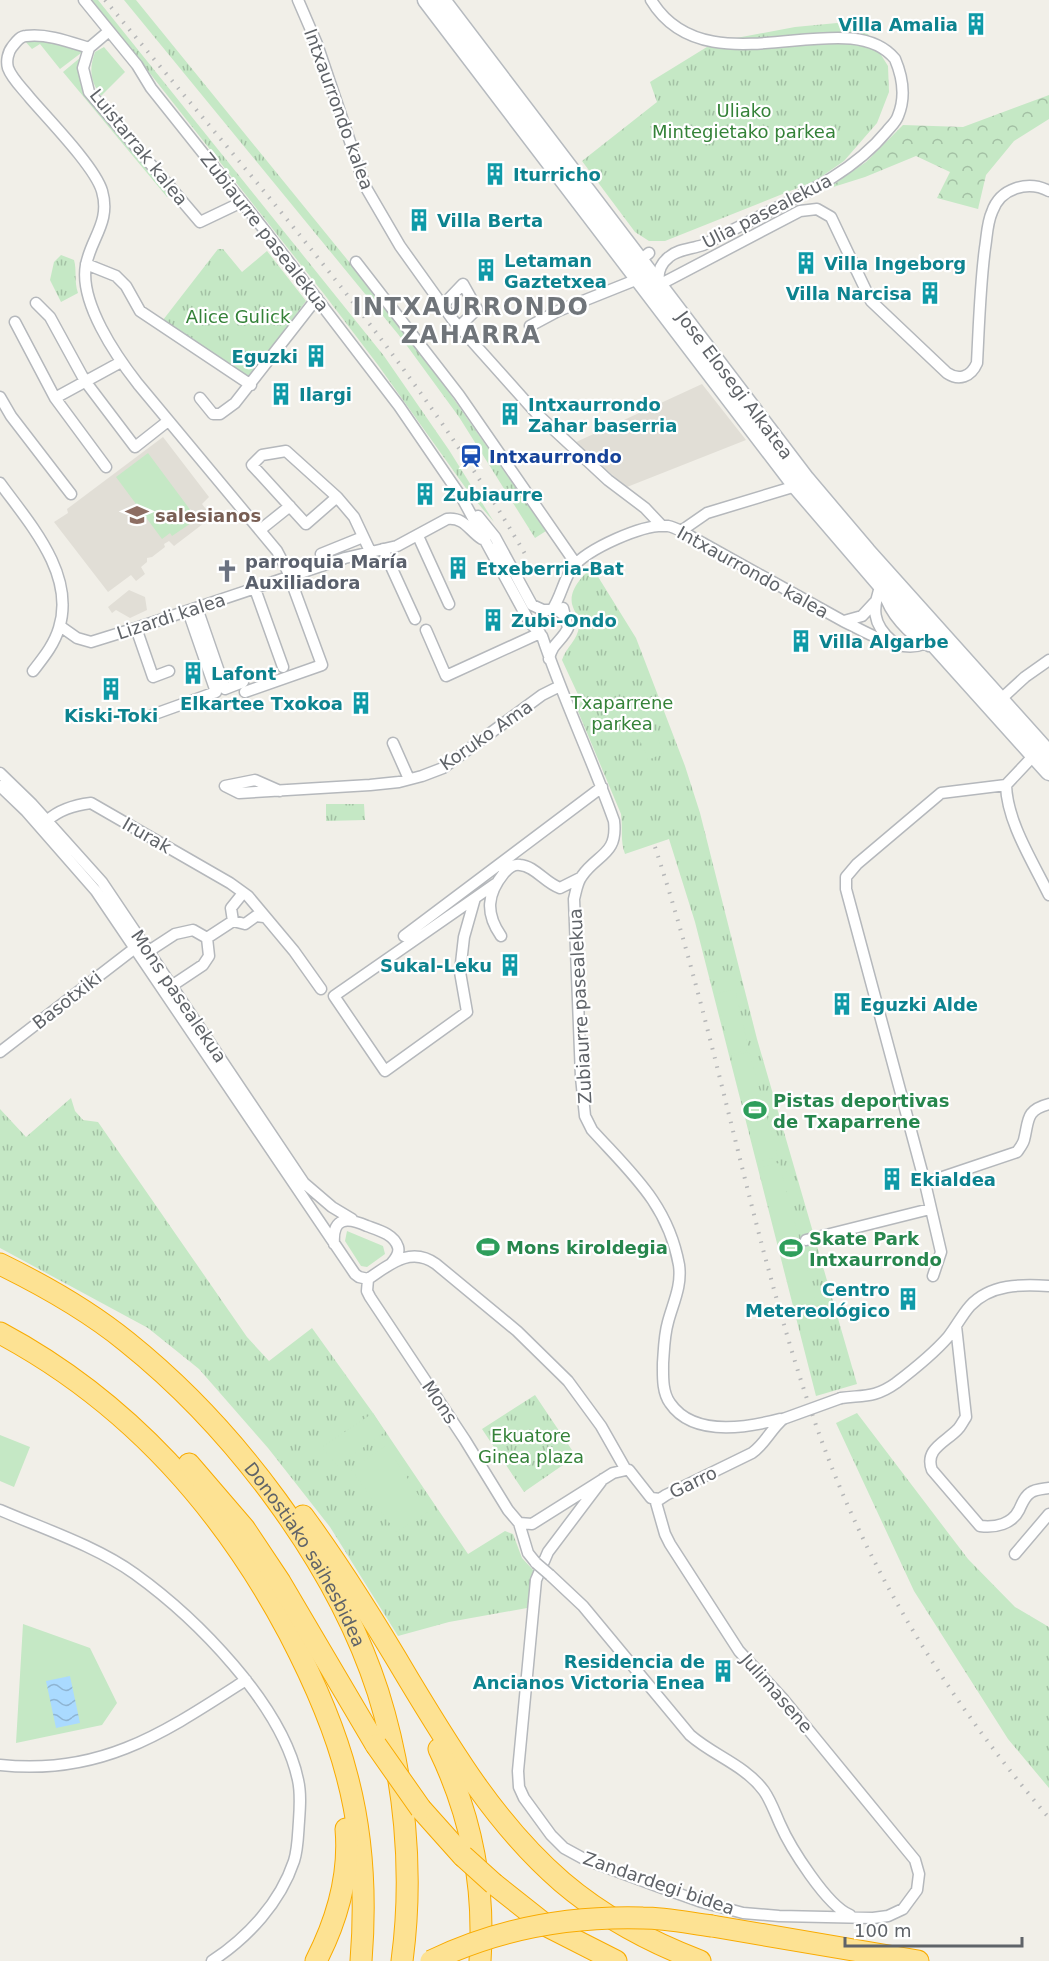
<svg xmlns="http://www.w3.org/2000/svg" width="1049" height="1961" viewBox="0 0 1049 1961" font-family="'DejaVu Sans',sans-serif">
<defs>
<pattern id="grass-tufts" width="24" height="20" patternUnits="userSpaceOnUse" patternTransform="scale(1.5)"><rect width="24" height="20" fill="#c5e8c5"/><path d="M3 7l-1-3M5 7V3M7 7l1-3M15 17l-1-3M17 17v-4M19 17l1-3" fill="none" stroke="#a3c0a4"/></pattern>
<pattern id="forest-crowns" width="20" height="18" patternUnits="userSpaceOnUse" patternTransform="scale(1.5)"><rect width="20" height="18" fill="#c5e8c5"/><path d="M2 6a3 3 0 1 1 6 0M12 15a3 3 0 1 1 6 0" fill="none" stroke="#a3c0a4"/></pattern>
<pattern id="water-waves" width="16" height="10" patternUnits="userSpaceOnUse" patternTransform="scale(1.5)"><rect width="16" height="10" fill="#aadaff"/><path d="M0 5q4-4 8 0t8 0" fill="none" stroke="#8eb4d2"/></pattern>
</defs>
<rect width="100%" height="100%" fill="#f1efe8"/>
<path fill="#e1ded6" d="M702 384 746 440 627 487 574 443Z
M163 437 209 497 202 504 212 517 174 546 169 541 164 544 165 547 152 557 147 558V562L141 567 145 574 136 581 131 575 108 592 54 522 68 513 67 509Z
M129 590 145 597 147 610 130 618 116 610 112 613 108 607Z"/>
<path fill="url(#grass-tufts)" d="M92 0H98L384 356 449 450 494 522 470 494 378 365 324 294Z
M124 0H136L411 338 546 531 535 538 459 417 402 339Z
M837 23 868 34 888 66 889 92 877 123 844 161 815 181 665 241H649L635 232 582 161 657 102 650 82 715 42 795 27Z
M218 249H223L242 272 267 251 306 301 250 377 163 320Z
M61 255 74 260C77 270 74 282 78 293L61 302 50 280 54 262Z
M592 567 636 638 685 766 700 813 757 1039 857 1384 816 1396 695 922 669 839 625 854C620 841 623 828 621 814L577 709 581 701 562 660C566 647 578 640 579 626 579 617 574 612 572 604 569 589 583 576 592 567Z
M326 804H364L365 820 326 821Z
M71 1098 75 1111 83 1120 98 1122 247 1337 269 1361 312 1328 373 1413 468 1554 505 1531 513 1534 522 1558 534 1571 527 1608 449 1622 398 1636 330 1527 268 1448 199 1369 148 1328 0 1248V1109L26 1137Z
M535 1395 576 1456 524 1492 482 1429Z
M857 1413 968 1559 1015 1607 1049 1627V1788L1008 1739 914 1591 836 1423Z"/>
<path fill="url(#forest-crowns)" d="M1049 95V119L1014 141 986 175 978 209 937 198 950 172 916 156 865 177 827 189 866 162 903 125 963 127Z"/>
<path fill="#c5e8c5" d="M24 40H42L82 49 81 53 60 69 40 44 32 49Z
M104 47 125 72 101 96C90 81 89 69 95 52Z
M81 57 79 67 86 94 171 194 167 197 63 72Z
M148 453 197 519 172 536 170 533 162 539 116 477Z
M642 700 664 753 648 760 626 706Z
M735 989 749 1050 730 1054 716 994Z
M749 1052 778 1157 757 1162 731 1056Z
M779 1163 823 1328 802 1333 759 1168Z
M347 1231 383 1246 385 1254 367 1267 361 1266 345 1241Z
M373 1413 385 1432 337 1466 322 1447Z
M0 1435 30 1447 14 1487 0 1481Z
M386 1446 429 1511 396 1532 351 1469Z
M23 1624 90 1648 117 1703 102 1725 16 1743Z"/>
<path fill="url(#water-waves)" d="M70 1676 80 1723 56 1728 46 1681Z"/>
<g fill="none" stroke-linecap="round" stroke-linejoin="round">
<g stroke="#b5b8bc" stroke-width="13">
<path id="street" d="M84 0 137 65 151 88 262 227 399 406 462 498 530 623 540 633 446 676 426 630
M298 0 317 44 365 186 400 246 453 320 537 414 608 480 645 508 662 526
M651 0C707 93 847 0 895 59 903 78 906 97 898 116 896 122 891 126 887 131 855 170 809 192 764 214 744 224 723 235 703 245 692 249 678 249 669 257 660 264 657 274 659 285L800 211 817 209 831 217 871 301 947 373C959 381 971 377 977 363 979 325 980 286 985 248 987 236 987 223 992 212 1000 188 1028 180 1049 191
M89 48C70 42 46 33 26 36 20 36 16 42 12 47 8 52 6 61 8 68 12 79 23 89 30 98 48 119 95 167 102 191 111 222 91 238 86 265 79 302 116 356 138 384L277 551 287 570 322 665 245 692
M89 48 83 68 89 92 200 222 242 202
M89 48 109 31
M356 262 459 395 576 564
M86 264 116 276 126 286 140 311 251 385
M36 303 50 317 85 381 135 447 168 421
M442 306 463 284 477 309 459 327
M15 322 55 398 106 467
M530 326 558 311 638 279C633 266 640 260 649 253
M0 397 11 416 71 494
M55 398 121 362
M200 398 213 414H220L235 403 317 298
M0 483C29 523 76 574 59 628 54 645 43 658 33 671
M337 497 286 451 262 455 252 465 306 524 337 497 354 517 370 551
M478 516 495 537 532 605 543 610H557L564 615
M260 530 290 506
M681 531 707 513 796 486
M418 536 449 604
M495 548 500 556 508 561
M383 549 415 619
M321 554 363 537
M881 585C872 608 872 624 892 641
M255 589 283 667
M883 591C890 614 908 634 929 646
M197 608 225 689 243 682
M552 610C561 597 563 581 572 568 587 549 644 523 668 526 673 527 677 529 681 531L843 621C869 633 909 661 935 637
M844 621 862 616 875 602
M60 626 77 638 91 642 136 628 345 558 397 546 447 519C465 517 469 531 482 539
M136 628 153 677 169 671
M542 636C563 699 592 759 614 821 618 855 597 854 582 876 577 882 576 892 574 899L581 1077 585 1116 592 1130C631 1173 668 1204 679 1265 682 1286 673 1303 668 1322 664 1336 664 1350 663 1363 663 1376 662 1392 670 1403 693 1437 746 1428 780 1419
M549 659C552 643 562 641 568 628L563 608
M1000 700 1025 677 1049 660
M152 715 216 692 188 611
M393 743 409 779
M1037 752 1006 785C1007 822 1033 862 1049 895
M0 773 32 804 102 882 304 1183 332 1207 352 1219
M0 786 26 811 96 891 355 1274 359 1277 368 1279C390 1264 411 1246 436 1264L517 1331 568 1381 601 1426 626 1470H629L651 1498 660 1499 666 1495 752 1453C765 1444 771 1429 783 1419
M280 791 255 780 225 786 239 793 370 785 399 782 422 776 443 768 542 695 560 686
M48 820C60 809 75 805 91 803L230 883 248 896 294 951 321 989
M475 898 464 937 460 972 467 1012 385 1071 334 996 475 898 495 884
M233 921 231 908 243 893
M404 936 602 787
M501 936C485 913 487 894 504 873 509 868 513 864 520 865 535 866 545 883 560 888L580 878
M149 951 175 934 193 930 207 938
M173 985 203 965 209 956 207 938 233 921 245 924 256 916 264 917
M0 1052 135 948
M925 1183 1017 1152C1019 1149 1023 1144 1024 1140 1029 1121 1025 1110 1049 1104
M806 1240 930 1209
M334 1244C332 1217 347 1217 367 1226 378 1230 394 1234 398 1247 400 1254 395 1259 391 1264
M933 1276 941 1252 925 1183 846 889V877L857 864 941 793 1006 785
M368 1279 367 1291 370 1297 465 1440 508 1510 519 1523 532 1524 613 1473 626 1470
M956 1326 966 1417C963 1421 961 1426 958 1429 946 1442 924 1449 932 1470L980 1526C996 1528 1012 1524 1019 1510 1022 1504 1024 1497 1030 1493 1035 1489 1042 1489 1049 1488
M841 1398C864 1395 875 1398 896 1383 913 1370 934 1353 948 1337 956 1327 962 1315 970 1306 990 1284 1022 1284 1049 1286
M603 1479 548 1552 536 1580 518 1771 519 1787 524 1798 551 1835 564 1848 586 1860 662 1888 702 1902 743 1913 779 1916 873 1918 888 1916 903 1909 917 1890 919 1874 915 1860 784 1700 739 1651 670 1544 665 1534 655 1499
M0 1510C44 1529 96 1546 135 1574 196 1618 282 1704 298 1780 301 1793 300 1807 299 1821 298 1833 298 1849 294 1861 280 1903 248 1937 212 1961
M519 1523 528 1553 536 1563
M1015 1554 1049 1514
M550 1575 583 1606 690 1735C714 1756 745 1765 764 1791 771 1801 775 1813 780 1824 790 1847 827 1906 850 1915
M0 1765C102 1776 165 1732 246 1680"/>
</g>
<g stroke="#b6babf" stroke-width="19">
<path id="secondary" d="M426 0 796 486 881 585 1049 772
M442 0 806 479 867 551 1049 754"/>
</g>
<g stroke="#f9ab00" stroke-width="23">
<g id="highway">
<path id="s1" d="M0 1264C45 1286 89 1311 127 1342 233 1427 336 1562 378 1692 405 1778 414 1872 402 1961"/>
<path d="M0 1333C127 1401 222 1507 289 1633 313 1679 334 1725 347 1776 363 1836 366 1899 361 1961"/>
<path d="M189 1464 244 1528 280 1582 376 1745"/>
<path d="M303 1516C342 1569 376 1624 409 1680 453 1753 497 1826 562 1882 603 1917 650 1942 700 1961"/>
<path d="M439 1749C471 1815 485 1888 480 1961"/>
<path d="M421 1809 463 1856"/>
<path d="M494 1884 547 1926 616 1961"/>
<path d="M712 1926 918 1961"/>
<path d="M316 1961C337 1920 350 1875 346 1829"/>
</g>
</g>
<use href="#street" stroke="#fff" stroke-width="10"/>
<use href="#secondary" stroke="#fff" stroke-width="16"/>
<use href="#highway" stroke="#fde293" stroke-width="21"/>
<path stroke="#b6b7b8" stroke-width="4" stroke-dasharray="1.5 8" stroke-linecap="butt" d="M105 0C252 179 409 353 525 554
M655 847C699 980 728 1117 764 1253 787 1338 812 1425 848 1506 898 1619 968 1723 1049 1818"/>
<g stroke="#b5b8bc" stroke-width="13" stroke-linecap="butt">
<path id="street-bridge" d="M783 1419 841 1398
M536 1563 550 1575"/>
</g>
<g stroke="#f9ab00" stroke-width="23" stroke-linecap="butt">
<path id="highway-bridge" d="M376 1745 421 1809
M463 1856 494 1884
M431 1961C497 1929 570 1916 643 1918 666 1918 689 1923 712 1926"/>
</g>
<use href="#street-bridge" stroke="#fff" stroke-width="10"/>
<use href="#highway-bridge" stroke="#fde293" stroke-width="21"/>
</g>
<defs>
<g id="building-bare" transform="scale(1.8)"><path d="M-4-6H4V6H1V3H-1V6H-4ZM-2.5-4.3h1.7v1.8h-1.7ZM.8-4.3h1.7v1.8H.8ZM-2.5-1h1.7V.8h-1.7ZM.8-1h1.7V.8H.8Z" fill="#0f9aa8" stroke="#fff" stroke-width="2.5" paint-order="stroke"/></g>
<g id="station-bare" transform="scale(1.8)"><path d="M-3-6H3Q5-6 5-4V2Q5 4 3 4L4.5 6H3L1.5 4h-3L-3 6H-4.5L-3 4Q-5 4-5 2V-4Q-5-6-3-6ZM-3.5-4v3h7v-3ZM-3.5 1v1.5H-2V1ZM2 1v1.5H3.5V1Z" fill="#1a4fb4" stroke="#fff" stroke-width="2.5" paint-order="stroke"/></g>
<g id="school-bare" transform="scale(1.8)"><path d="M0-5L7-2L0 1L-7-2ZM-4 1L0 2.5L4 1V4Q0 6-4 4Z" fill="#8d6e63" stroke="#fff" stroke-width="2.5" paint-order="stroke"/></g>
<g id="church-bare" transform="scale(1.8)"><path d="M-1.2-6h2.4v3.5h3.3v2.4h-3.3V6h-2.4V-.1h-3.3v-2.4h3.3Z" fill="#6b7280" stroke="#fff" stroke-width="2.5" paint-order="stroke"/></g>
<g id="stadium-bare" transform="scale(1.8)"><path d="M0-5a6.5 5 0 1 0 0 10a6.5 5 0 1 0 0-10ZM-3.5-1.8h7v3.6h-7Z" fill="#2e9e5b" stroke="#fff" stroke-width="2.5" paint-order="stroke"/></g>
</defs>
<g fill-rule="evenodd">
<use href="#building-bare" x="976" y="24"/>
<use href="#building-bare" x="495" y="174"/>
<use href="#building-bare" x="419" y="220"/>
<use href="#building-bare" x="806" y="263"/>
<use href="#building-bare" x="486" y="270"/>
<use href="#building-bare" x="930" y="293"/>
<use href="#building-bare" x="316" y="356"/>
<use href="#building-bare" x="281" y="394"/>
<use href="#building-bare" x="510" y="414"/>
<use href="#station-bare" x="471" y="456"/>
<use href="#building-bare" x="425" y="494"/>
<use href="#school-bare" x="137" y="515"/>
<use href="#building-bare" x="458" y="568"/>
<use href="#church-bare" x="227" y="571"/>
<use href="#building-bare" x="493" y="620"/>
<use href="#building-bare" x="801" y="641"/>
<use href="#building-bare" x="193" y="673"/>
<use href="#building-bare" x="111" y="689"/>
<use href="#building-bare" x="361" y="703"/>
<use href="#building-bare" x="510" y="965"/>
<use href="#building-bare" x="842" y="1004"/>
<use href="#stadium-bare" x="755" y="1110"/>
<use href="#building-bare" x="892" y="1179"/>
<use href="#stadium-bare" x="488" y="1247"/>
<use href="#stadium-bare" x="791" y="1248"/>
<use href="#building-bare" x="908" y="1299"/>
<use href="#building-bare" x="723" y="1671"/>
</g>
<g text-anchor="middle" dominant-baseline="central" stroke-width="4.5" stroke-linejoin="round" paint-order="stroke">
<g font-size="18" font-weight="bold" fill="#0d838f" stroke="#fff" text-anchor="start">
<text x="958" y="24" text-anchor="end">Villa Amalia</text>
<text x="513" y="174">Iturricho</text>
<text x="437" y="220">Villa Berta</text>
<text x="504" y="260">Letaman<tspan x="504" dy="21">Gaztetxea</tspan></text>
<text x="824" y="263">Villa Ingeborg</text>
<text x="912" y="293" text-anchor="end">Villa Narcisa</text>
<text x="298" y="356" text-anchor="end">Eguzki</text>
<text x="299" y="394">Ilargi</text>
<text x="528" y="404">Intxaurrondo<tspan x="528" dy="21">Zahar baserria</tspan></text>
<text x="443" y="494">Zubiaurre</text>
<text x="476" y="568">Etxeberria-Bat</text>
<text x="511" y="620">Zubi-Ondo</text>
<text x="819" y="641">Villa Algarbe</text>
<text x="211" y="673">Lafont</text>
<text x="343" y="703" text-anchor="end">Elkartee Txokoa</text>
<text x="111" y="715" text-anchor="middle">Kiski-Toki</text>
<text x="492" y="965" text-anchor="end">Sukal-Leku</text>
<text x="860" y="1004">Eguzki Alde</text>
<text x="910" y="1179">Ekialdea</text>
<text x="890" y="1289" text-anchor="end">Centro<tspan x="890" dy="21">Metereológico</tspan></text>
<text x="705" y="1661" text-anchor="end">Residencia de<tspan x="705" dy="21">Ancianos Victoria Enea</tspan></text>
</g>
<g font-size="18" fill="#5f6368" stroke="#fff">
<text transform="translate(339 109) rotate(70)">Intxaurrondo kalea</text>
<text transform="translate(139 147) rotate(51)">Luistarrak kalea</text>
<text transform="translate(767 211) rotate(-27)">Ulia pasealekua</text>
<text transform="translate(265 232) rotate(52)">Zubiaurre pasealekua</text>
<text transform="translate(735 385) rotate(53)">Jose Elosegi Alkatea</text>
<text transform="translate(753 572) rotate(29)">Intxaurrondo kalea</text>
<text transform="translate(171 616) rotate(-18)">Lizardi kalea</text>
<text transform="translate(486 735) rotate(-35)">Koruko Ama</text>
<text transform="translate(147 835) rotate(30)">Irurak</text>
<text transform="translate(179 996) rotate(56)">Mons pasealekua</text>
<text transform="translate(67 1000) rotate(-38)">Basotxiki</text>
<text transform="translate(580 1006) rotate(-93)">Zubiaurre pasealekua</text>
<text transform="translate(440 1402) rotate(56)">Mons</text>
<text transform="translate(693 1482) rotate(-26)">Garro</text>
<text stroke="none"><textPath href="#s1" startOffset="429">Donostiako saihesbidea</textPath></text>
<text transform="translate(777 1693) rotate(49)">Julimasene</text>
<text transform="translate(659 1883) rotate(19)">Zandardegi bidea</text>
</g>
<g font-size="18" fill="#348238" stroke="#fff">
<text x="744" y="110">Uliako<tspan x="744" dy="21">Mintegietako parkea</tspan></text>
<text x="238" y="316">Alice Gulick</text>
<text x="622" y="702">Txaparrene<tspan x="622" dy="21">parkea</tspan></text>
<text x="531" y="1435">Ekuatore<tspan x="531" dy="21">Ginea plaza</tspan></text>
</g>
<g font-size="18" font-weight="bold" fill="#164399" stroke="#fff" text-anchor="start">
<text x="489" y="456">Intxaurrondo</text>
</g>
<g font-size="18" font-weight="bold" fill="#785e54" stroke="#fff" text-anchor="start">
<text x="155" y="515">salesianos</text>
</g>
<g font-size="18" font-weight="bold" fill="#5b616d" stroke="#fff" text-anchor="start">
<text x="245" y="561">parroquia María<tspan x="245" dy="21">Auxiliadora</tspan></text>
</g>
<g font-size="18" font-weight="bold" fill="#27864d" stroke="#fff" text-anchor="start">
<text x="773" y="1100">Pistas deportivas<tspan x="773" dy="21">de Txaparrene</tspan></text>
<text x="809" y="1238">Skate Park<tspan x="809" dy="21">Intxaurrondo</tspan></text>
<text x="506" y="1247">Mons kiroldegia</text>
</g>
<g font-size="24" font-weight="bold" letter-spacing="1.5" fill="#70757a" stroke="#fff">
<text x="471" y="307">INTXAURRONDO<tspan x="471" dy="28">ZAHARRA</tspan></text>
</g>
</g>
<path d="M845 1937v9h177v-9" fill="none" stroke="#5f6368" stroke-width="3"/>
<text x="854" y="1937" font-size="18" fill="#5f6368" stroke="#ffffff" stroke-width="4.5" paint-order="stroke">100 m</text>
</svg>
